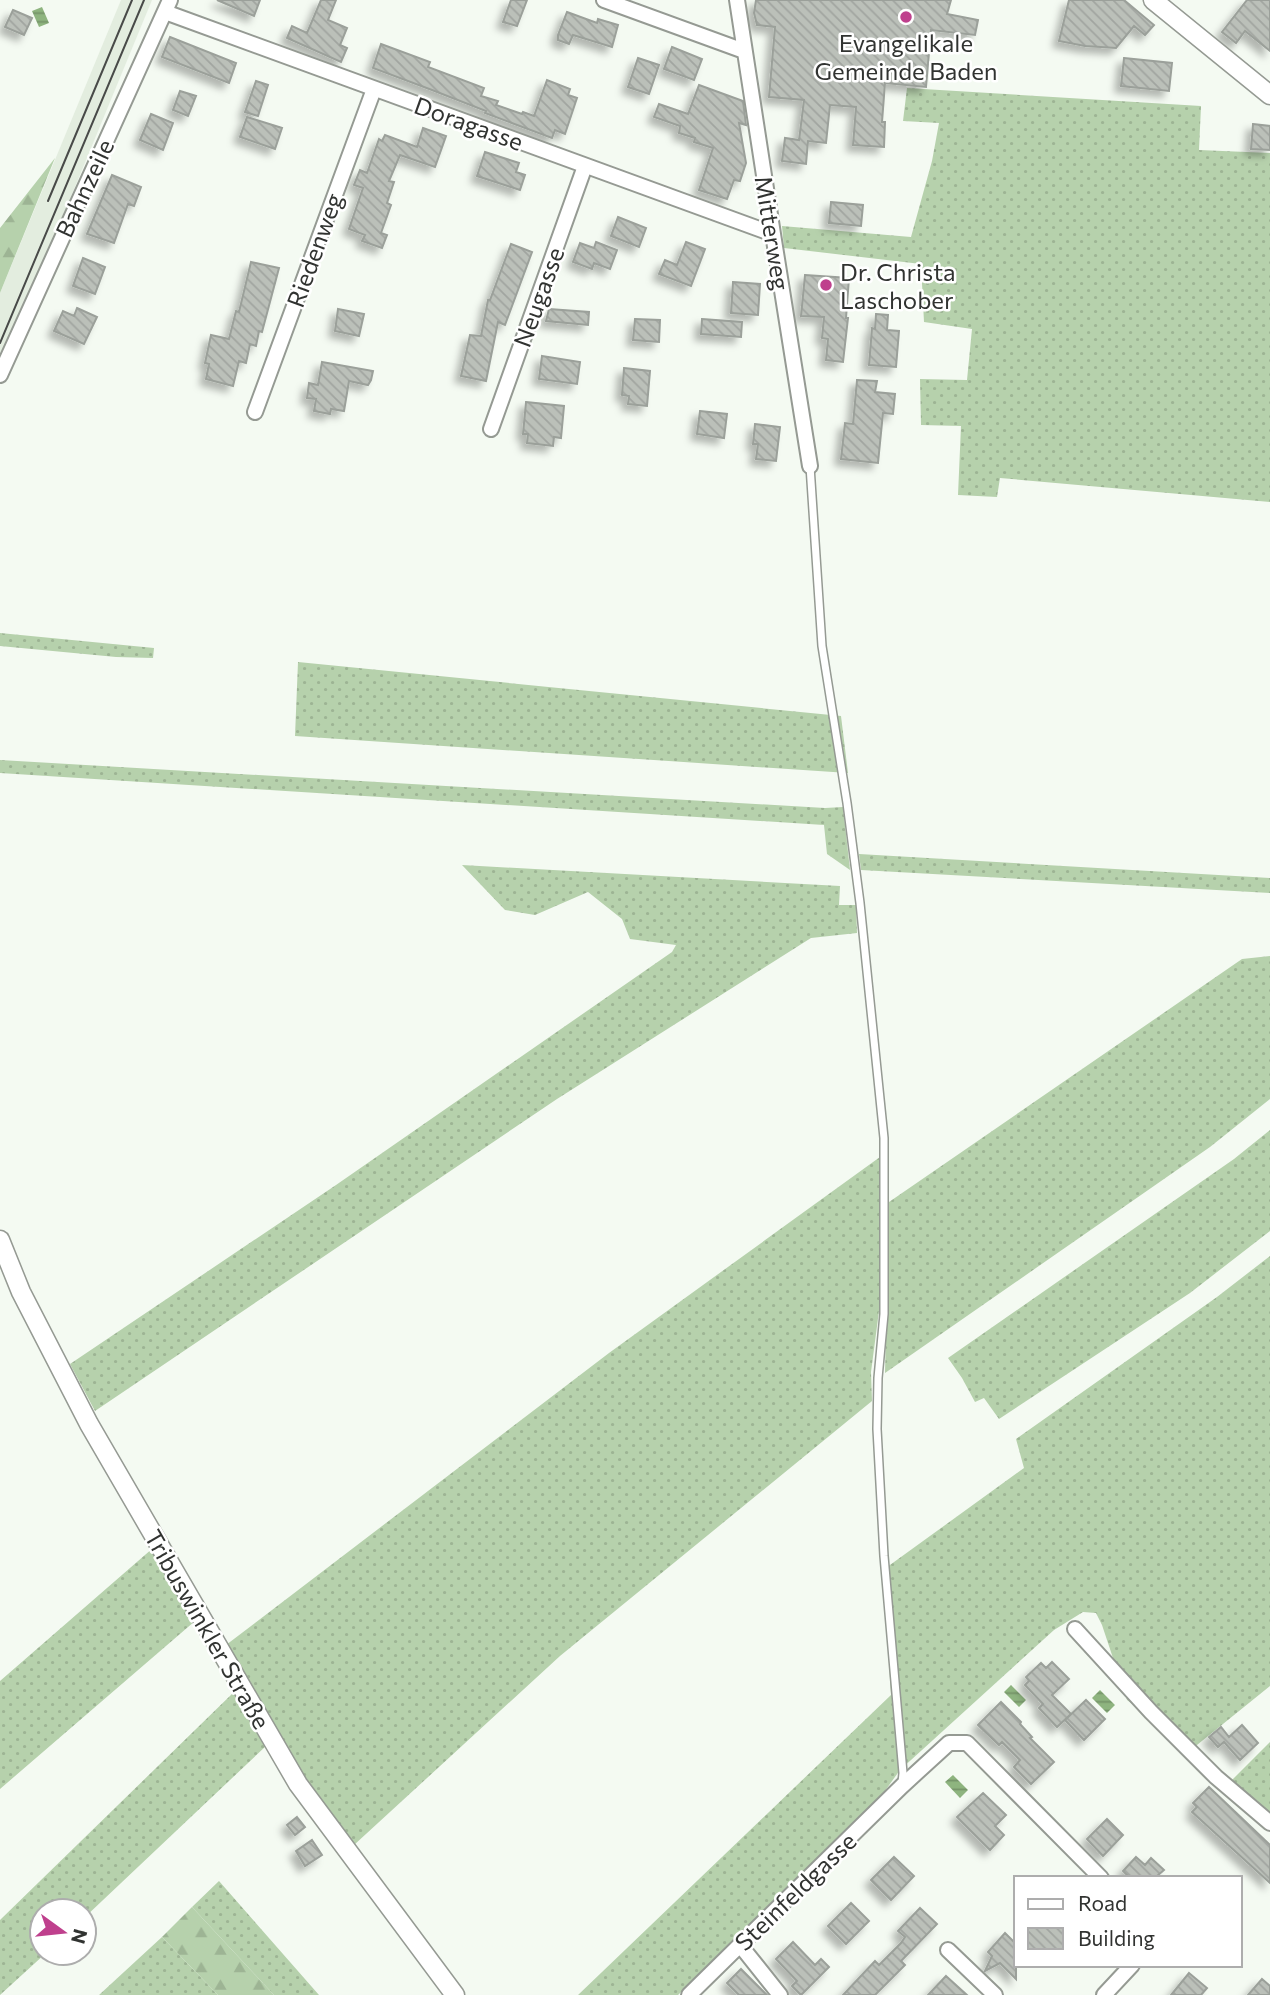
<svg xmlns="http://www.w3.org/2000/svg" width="1270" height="1995" viewBox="0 0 1270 1995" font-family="Commissioner,sans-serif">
<defs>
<pattern id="grass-dots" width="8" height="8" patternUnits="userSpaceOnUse" patternTransform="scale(1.75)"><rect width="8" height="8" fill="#b6d1ac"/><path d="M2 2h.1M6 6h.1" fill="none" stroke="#9db494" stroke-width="1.8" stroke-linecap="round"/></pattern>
<pattern id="forest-firs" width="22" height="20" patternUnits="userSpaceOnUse" patternTransform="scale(1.75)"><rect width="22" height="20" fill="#b6d1ac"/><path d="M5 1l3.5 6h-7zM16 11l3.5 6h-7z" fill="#9db494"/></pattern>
<pattern id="water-rules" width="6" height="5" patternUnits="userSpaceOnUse" patternTransform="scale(1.75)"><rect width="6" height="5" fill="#8eb47f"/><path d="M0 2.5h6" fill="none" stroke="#759369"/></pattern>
<pattern id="building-back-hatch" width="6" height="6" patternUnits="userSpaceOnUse" patternTransform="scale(1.75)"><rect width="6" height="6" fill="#bbc0b9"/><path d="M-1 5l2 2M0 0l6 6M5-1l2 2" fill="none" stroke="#a1a5a0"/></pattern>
<filter id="shadow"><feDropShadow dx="-6" dy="6" stdDeviation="3.5" flood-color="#0004"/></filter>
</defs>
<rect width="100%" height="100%" fill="#f4faf2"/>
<path fill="#e3eddf" d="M121 0H152L68 204 0 363V293Z"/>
<path fill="url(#grass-dots)" d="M907 88 1201 106 1199 150 1270 153V502L1000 478 997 497 958 495 961 426 921 425 920 379 967 380 972 329 924 322 921 264 784 248 782 226 911 237 932 161 939 123 903 121Z
M0 633 154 648 153 658 116 657 0 646Z
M298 662 841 716 848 773 295 736Z
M0 760 825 808 843 807 850 870 827 854 824 825 0 773Z
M859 854 1270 878V893L861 870Z
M462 865 840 886 839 905H856L857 933 811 938 557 1099 95 1411 70 1364 336 1185 672 952 676 945 630 939 622 919 588 892 535 915 505 910Z
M1270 956V1099L1210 1147 885 1373 889 1202 1242 959Z
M1270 1130V1231L1190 1293 999 1419 984 1398 975 1402 962 1378 948 1358 1234 1159Z
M880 1157 882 1288 871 1372 872 1401 560 1656 354 1845 294 1761 226 1645 609 1353Z
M1270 1256V1686L1192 1749 1127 1700 1102 1625 1096 1613 1083 1612 1054 1630 900 1770 879 1799 678 1995H578L891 1695 883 1570 1024 1468 1016 1439 1217 1297Z
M153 1548 195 1621 0 1789V1681Z
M234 1692 266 1746 84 1918V1911H42V1953H46L0 1995V1920Z
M1270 1742V1814L1232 1780Z
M219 1881 319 1995H274L192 1907Z
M162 1937 218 1995H99Z"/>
<path fill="url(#forest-firs)" d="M55 158 0 293V228Z
M192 1907 274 1995H218L162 1937Z"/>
<path fill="url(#water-rules)" d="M42 7 49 23 39 27 32 11Z
M1011 1685 1026 1700 1019 1707 1004 1692Z
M1100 1690 1115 1705 1107 1713 1092 1698Z
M953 1775 968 1790 960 1798 945 1782Z"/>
<path fill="url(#building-back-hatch)" stroke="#9ba09a" stroke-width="2" filter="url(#shadow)" d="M217 0H260L254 16Z
M321 0H336L328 20 347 28 340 45 347 48 341 62 287 38 292 26 307 33Z
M511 0H527L517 26 503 22Z
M756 0H951L947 14 978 20 975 35 931 30 926 87 885 83 882 122H885L884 147 853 145 856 107 830 105 826 143 808 141 806 164 782 161 785 138 799 140 804 100 769 97 775 27 757 25 754 13Z
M1069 0H1124L1154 25 1145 35 1134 26 1116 48 1085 46 1059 41Z
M1247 0H1270V51L1245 31 1236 43 1222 32Z
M13 10 32 18 24 35 5 27Z
M567 12 597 23 598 19 618 25 612 47 573 35 569 44 558 40V35Z
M170 37 236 63 229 83 162 57Z
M381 44 430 62 428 67 484 88 481 96 498 101 496 105 522 114 523 112 534 116 547 80 570 89 568 95 577 98 565 134 555 130 552 138 485 113 486 111 432 90 373 68Z
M672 47 702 59 694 80 664 69Z
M638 58 659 65 649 94 628 87Z
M1124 58 1172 63 1169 91 1121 86Z
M256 81 268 85 258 116 245 112Z
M699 85 743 101 746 125 739 123 746 163 740 181 734 180 727 199 699 190 713 148 694 142 695 138 679 133 680 126 654 117 659 104 688 114Z
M180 91 196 96 188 116 173 110Z
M151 114 173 123 163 150 140 140Z
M247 117 282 128 275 149 240 137Z
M1253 124 1270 126V150L1251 149Z
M423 128 446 136 435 167 400 155 389 181 394 182 387 203 391 205 381 233 387 235 382 248 362 241 365 235 349 229 363 188 354 185 360 170 367 173 379 139 382 141 385 135 417 147Z
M485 152 519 163 516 172 525 175 520 190 477 176Z
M112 175 141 187 134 206 128 204 114 243 87 234Z
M831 202 863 205 861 226 829 223Z
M618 217 646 228 639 247 611 236Z
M596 242 617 250 610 269 594 263 592 269 573 262 580 243 594 248Z
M686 242 705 249 691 286 659 274 665 260 677 265Z
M511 244 532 252 505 325 498 322 486 381 461 376 470 335 481 336 488 300H490Z
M83 258 105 267 95 294 73 286Z
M251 262 279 268 262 332 259 331 256 346 250 344 246 363 239 361 233 386 206 379 209 364 205 363 211 335 229 339 236 311 239 312Z
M805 275 849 278 846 318H848L843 362 826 360 828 339 822 338 824 317 801 316Z
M733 282 760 284 758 315 731 313Z
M77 308 97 317 84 344 54 331 63 311 74 316Z
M338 309 364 314 359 336 335 331Z
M549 309 589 312 588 325 546 321Z
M876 314 888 315 887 330 899 331 896 367 869 365 872 328 875 329Z
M635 319 660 320 659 342 633 340Z
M702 319 742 322 741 337 701 334Z
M542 356 580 362 577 384 539 379Z
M322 362 373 371 371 380 368 385 349 381 344 411 331 409 330 414 314 411 316 399 307 398 309 383 318 385Z
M624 368 650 371 647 406 628 404 629 396 622 395Z
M857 380 877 381 875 392 895 394 893 414 883 413 878 463 841 459 845 423 853 424Z
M526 402 564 406 561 438 554 437 553 446 527 443 528 434H523Z
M700 411 727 414 724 438 697 434Z
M755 424 780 427 776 461 756 459 758 444H753Z
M1052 1662 1069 1679 1052 1695 1071 1714 1057 1727 1039 1708 1043 1704 1025 1685 1029 1681 1026 1677 1041 1663 1046 1668Z
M1086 1700 1105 1719 1084 1740 1065 1720Z
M1001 1702 1021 1722 1020 1724 1032 1737 1030 1738 1054 1762 1031 1784 1014 1767 1020 1760 1002 1742 999 1745 978 1725Z
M1242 1725 1258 1743 1240 1760 1224 1742 1218 1747 1209 1737 1221 1727 1229 1737Z
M1209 1787 1270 1845V1883L1192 1812 1197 1807 1193 1803Z
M983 1793 1006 1815 995 1826 1004 1835 990 1850 957 1817Z
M297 1817 305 1827 295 1835 287 1825Z
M1107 1819 1123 1835 1103 1856 1087 1839Z
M312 1840 322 1855 305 1866 296 1851Z
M894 1857 914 1876 891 1900 871 1880Z
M1136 1857 1145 1865 1151 1858 1164 1870 1157 1876 1159 1878H1130L1123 1871Z
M851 1903 869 1921 846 1944 828 1926Z
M920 1908 937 1924 901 1961 905 1965 875 1995H843L875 1961 879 1965 901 1943 905 1937 898 1931Z
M1005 1933 1016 1944V1979L1000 1963 985 1971 992 1956 988 1952Z
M793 1942 815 1965 821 1959 829 1967 801 1995 792 1986 797 1981 776 1959Z
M741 1969 767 1995H739L727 1983Z
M1189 1973 1207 1988 1201 1995H1171Z
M946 1976 967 1995H928Z
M1262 1979 1270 1986V1995H1248Z"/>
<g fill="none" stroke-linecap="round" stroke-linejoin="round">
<g stroke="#959a93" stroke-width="10">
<path id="service" d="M810 466 822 646 847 803 860 903 884 1138V1314L878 1378 877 1429 884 1556 903 1773 902 1783"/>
</g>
<g stroke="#959a93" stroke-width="18">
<path id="minor" d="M604 0 744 51
M737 0 773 234 810 466
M165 12 773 234
M0 375 170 0
M255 412 374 89
M491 429 585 166
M1075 1629 1151 1712 1216 1777 1270 1823
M740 1945 780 1995
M948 1950 995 1995
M689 1995 902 1786 949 1743H967L1101 1878
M1104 1995 1132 1965"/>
</g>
<g stroke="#959a93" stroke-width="21">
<path id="tertiary" d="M1153 0 1270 95
M0 1240 21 1292 89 1424 298 1784 455 1995"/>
</g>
<use href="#service" stroke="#fff" stroke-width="7"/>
<use href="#minor" stroke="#fff" stroke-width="14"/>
<use href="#tertiary" stroke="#fff" stroke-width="18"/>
<path stroke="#484a48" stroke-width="2" d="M48 201 132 0
M0 343 144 0"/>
</g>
<g fill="#bf408d" stroke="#fff" stroke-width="2.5">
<circle cx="906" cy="17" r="7"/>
<circle cx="826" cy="285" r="7"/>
</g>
<g text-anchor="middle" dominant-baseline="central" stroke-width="5" stroke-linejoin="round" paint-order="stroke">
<g font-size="24" fill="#313331" stroke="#fff">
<text x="906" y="42">Evangelikale<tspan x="906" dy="28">Gemeinde Baden</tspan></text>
<text x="840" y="271" text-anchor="start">Dr. Christa<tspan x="840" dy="28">Laschober</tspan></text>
</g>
<g font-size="24" fill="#313331" stroke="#fff">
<text transform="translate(469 123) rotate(20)">Doragasse</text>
<text transform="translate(84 188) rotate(-65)">Bahnzeile</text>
<text transform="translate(773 233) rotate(81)">Mitterweg</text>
<text transform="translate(314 250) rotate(-70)">Riedenweg</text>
<text transform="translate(538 297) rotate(-70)">Neugasse</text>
<text transform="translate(208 1629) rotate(60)">Tribuswinkler Straße</text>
<text transform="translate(795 1891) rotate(-44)">Steinfeldgasse</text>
</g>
</g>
<rect x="1014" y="1876" width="228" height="91" fill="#ffffff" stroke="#adadad" stroke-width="2"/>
<rect x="1028" y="1899" width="35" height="10" fill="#ffffff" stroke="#adadad" stroke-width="2"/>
<text x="1078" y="1911" font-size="21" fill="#313331">Road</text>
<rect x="1028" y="1928" width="35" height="21" fill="url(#building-back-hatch)" stroke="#adadad" stroke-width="2"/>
<text x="1078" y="1946" font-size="21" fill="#313331">Building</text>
<g transform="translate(63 1932) rotate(105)"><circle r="33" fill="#ffffff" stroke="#adadad" stroke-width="2"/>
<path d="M0-5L12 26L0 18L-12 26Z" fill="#bf408d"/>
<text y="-10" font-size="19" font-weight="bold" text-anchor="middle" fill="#313331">N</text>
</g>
</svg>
